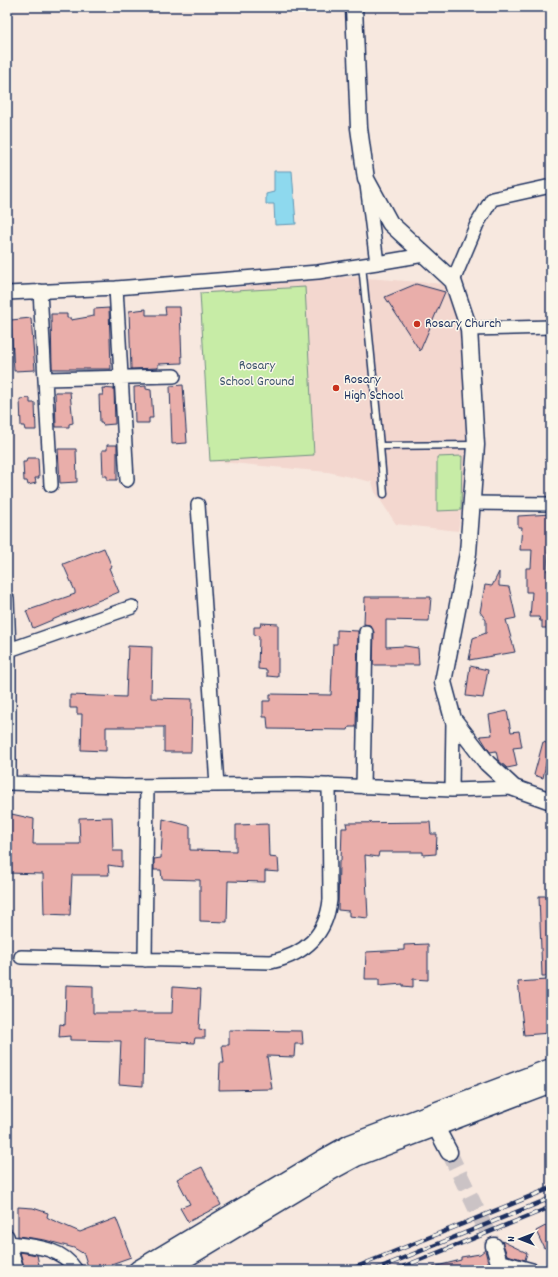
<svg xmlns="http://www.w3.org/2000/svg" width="558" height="1277" viewBox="0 0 558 1277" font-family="Dekko,sans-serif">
<rect width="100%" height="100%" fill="#f7e8df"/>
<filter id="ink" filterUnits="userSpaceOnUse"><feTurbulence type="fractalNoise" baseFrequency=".025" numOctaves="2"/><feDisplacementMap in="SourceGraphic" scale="8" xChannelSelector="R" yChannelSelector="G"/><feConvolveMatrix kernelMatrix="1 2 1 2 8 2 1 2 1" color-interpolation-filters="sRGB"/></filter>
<g filter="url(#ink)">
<path fill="#f3d7cf" d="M354 277 445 284 461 332 471 444 458 531 396 524 375 492 372 482 328 472 210 461 200 293 304 278Z"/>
<path fill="#c7eca6" stroke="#718e82" d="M305 287 314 455 210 461 200 293Z
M462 456 461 510 437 511V457Z"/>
<path fill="#8ed9ee" stroke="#6095b4" d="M274 171H292L296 224 275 225 274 204H266V194L274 192Z"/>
<path fill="#e9aeaa" stroke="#1b2f5e" d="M416 284 445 292 420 351 385 297Z
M165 307H180L182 363 158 364V368L131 369 129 311 146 309V315H166Z
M109 308 111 369H52L51 314H67V318H71V320L94 316V309Z
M31 318 35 370 14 371 11 320Z
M183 385 187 443 172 444 170 386Z
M146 386V389L151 390 153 418H149V423H135L134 387Z
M102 388 114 389 115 424 103 425 102 422H100L99 395H103Z
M55 392H70L73 423 69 424V427H56Z
M30 398V403H35L36 430H25L24 426H21L20 399Z
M107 445H117V480H107V476H103L102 450H107Z
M58 449H76L77 482 60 483Z
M27 458H38L39 478H35L36 483 28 485 27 481H24L23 462H26Z
M551 514V550H548L547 571H551V628H542V621H540L539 617H530L532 592H526V568H531L532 550H520L522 527H518V516Z
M104 548 112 567 109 568 119 592 33 628 26 611 75 594V591L63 564Z
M499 572V586L509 587 516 618 506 620 515 652 469 660 473 638 486 633V620L480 612 485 585 492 586Z
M365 597H431L429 621 386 620V647L405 646 418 648 419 665H373L374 632 370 625 364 624Z
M261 623 278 624V677L267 676V670L258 669 259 636 254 635V627H260Z
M337 630 358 631 356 727H349L348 730 268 729 267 717H263V701H270V694L331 695 333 644H337Z
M128 646 152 647 151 698 192 699 191 752H164V727H106V751L81 750 82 714H77V708H70V695L126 697Z
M470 666 488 670 483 698 466 696Z
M507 711 511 732 519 731 522 747 513 748 517 766 507 768 498 760 496 751 490 752 480 736 492 735 489 715Z
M543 742 550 744 543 778 534 775Z
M7 813 34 819 33 844H80L79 818 112 817 113 851H122V867L108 865 109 875H72L70 915 44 914 43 874 7 873Z
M163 819 190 826V850L236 851V825L268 824 269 857 278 858 279 872 265 871V882L228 881 227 922 200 921V880L162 879 161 870H154V859L161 858Z
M430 822 431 834H437L436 854 423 855V852H379L378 857 365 855 368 918 349 916V911L338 910 339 861H341L342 828H347L346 823Z
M539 896H551V976H542Z
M428 944V980L413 979V987L403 986V984L379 986V979H365L366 952 404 950V945Z
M547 980 550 1033 524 1035 518 982Z
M66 985 93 986V1013H172L173 987 201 989 199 1029 205 1030V1038H195L194 1043 144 1040 143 1086 119 1084 121 1041 70 1040V1036L59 1037 60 1024 65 1025Z
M229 1030 302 1031 303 1044H295L294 1057 267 1056 272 1089 219 1090 220 1063H224L222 1045H229Z
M202 1167 221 1205 188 1222 180 1208 190 1204 177 1179Z
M18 1207 33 1208 48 1213 47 1217 50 1219 80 1232 116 1218 131 1257 103 1267 104 1270H89L84 1254 74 1248 45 1240 18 1236Z
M551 1223V1245L544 1248 536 1231Z
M502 1241 527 1253 525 1260 507 1255Z
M485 1250 490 1270H433V1267L461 1260V1257L480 1254Z
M20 1252 37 1255 40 1270H25Z"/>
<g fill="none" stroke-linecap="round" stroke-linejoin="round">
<path stroke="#cbc3c5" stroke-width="16" stroke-dasharray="16 8" stroke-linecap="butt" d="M449 1152 494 1246"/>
<g stroke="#1b2f5e" stroke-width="9">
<path id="service" d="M362 265 380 446 474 445
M380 446 384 494"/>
</g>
<g stroke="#1b2f5e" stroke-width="16">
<path id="minor" d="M367 185 377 263 424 255
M453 281 477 224 492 199 551 186
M116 288 127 480
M40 291 51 485
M7 293 116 288 318 272 377 263
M469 329 551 327
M45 379 174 376
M472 503 551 504
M198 505 217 785
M7 598 9 650V783
M9 650 132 607
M453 719 452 790 514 788
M7 783 124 786 299 784 452 790
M363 787 366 632
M21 957 271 962C305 954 326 936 330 900L329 785
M145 960 147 786
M7 1236 17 1270
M9 1243C34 1246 61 1247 76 1270
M499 1261 532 1270"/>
</g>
<g stroke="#1b2f5e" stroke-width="19">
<path id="tertiary" d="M354 7 359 128 366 179 390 223 453 281 469 329 476 445 468 553 443 682 453 719 487 763 514 788 551 801
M430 1116 449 1152
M494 1246 500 1266 499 1270"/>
</g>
<g stroke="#1b2f5e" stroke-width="21">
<path id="secondary" d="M138 1270 325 1158 350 1144 551 1068
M166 1270 332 1170 356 1157 551 1083"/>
</g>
<use href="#service" stroke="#fbf7ec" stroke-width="6"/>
<use href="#minor" stroke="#fbf7ec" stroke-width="13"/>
<use href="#tertiary" stroke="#fbf7ec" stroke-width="16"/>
<use href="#secondary" stroke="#fbf7ec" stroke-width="18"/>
<g stroke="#1b2f5e" stroke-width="4.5">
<path id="rail" d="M349 1270 551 1188
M374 1270 551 1198
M395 1270 551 1207"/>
</g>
<use href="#rail" stroke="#fbf7ec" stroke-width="3" stroke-dasharray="9" stroke-linecap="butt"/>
</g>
</g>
<g fill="#c8321e" stroke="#fbf7ec" stroke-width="1.5">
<circle cx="417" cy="324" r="4"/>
<circle cx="336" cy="388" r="4"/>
</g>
<g text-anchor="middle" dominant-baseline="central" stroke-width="3" stroke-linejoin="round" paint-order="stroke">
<g font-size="14" fill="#1b2f5e" stroke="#fbf7ec" text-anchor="start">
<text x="425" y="324">Rosary Church</text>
<text x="344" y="380">Rosary<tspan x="344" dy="16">High School</tspan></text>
</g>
<g font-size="14" fill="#3d556c" stroke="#fbf7ec">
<text x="257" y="366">Rosary<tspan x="257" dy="16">School Ground</tspan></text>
</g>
</g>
<rect width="558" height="1277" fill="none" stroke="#fbf7ec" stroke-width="24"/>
<rect x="12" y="12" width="534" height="1253" fill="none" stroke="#1b2f5e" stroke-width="1.5" filter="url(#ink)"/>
<g transform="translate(520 1239) rotate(270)" stroke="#fbf7ec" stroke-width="3" paint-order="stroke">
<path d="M0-3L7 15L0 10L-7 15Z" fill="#1b2f5e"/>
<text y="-6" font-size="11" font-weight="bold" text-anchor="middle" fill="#1b2f5e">N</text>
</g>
</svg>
